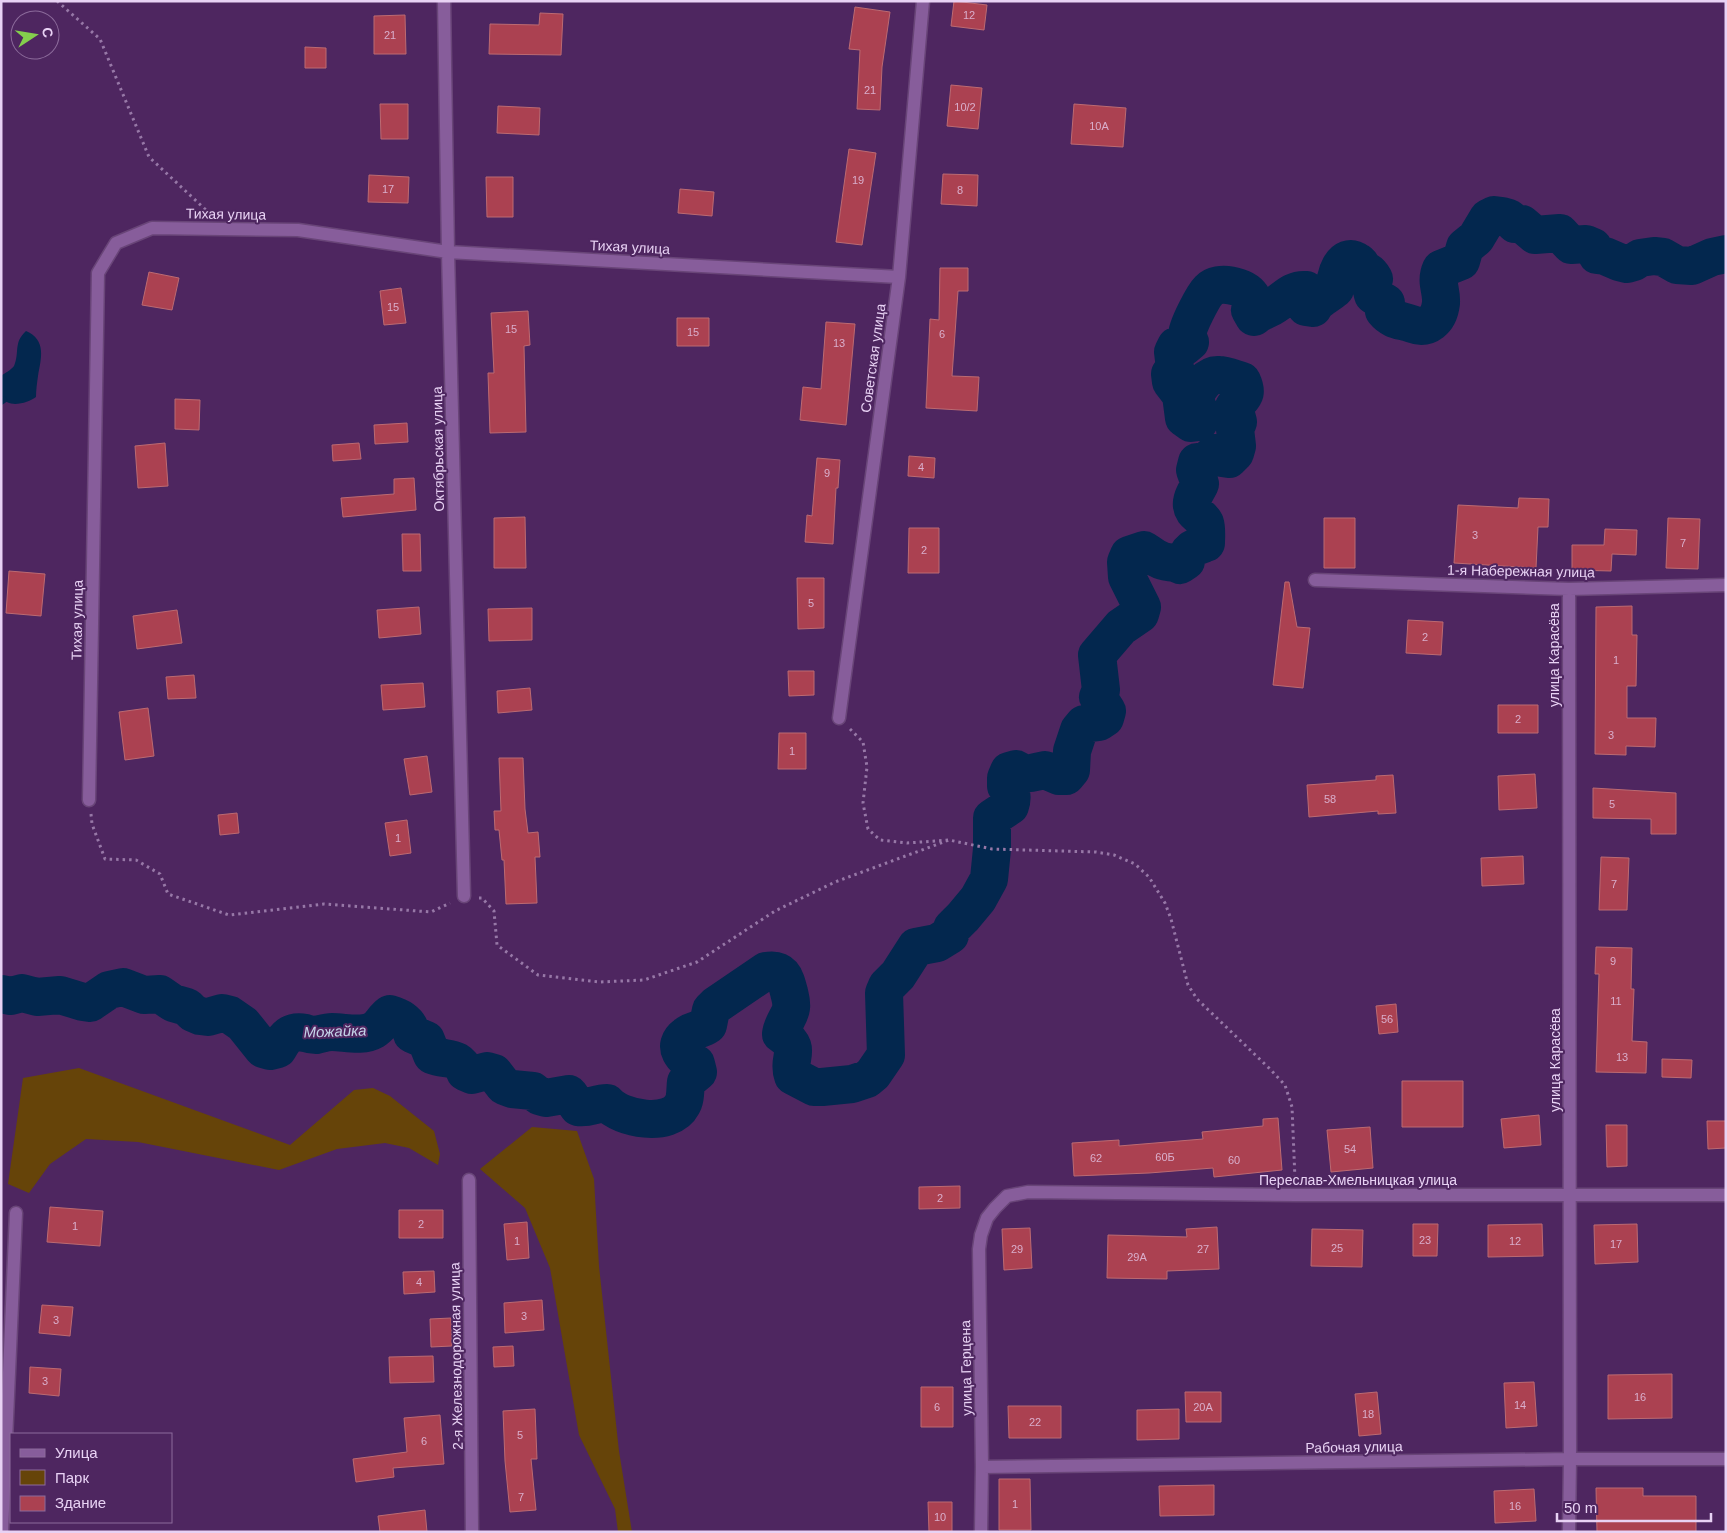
<svg xmlns="http://www.w3.org/2000/svg" width="1727" height="1533" viewBox="0 0 1727 1533" font-family="Arial,sans-serif">
<rect width="100%" height="100%" fill="#4e2660"/>
<path fill="#664409" d="M79 1068 290 1145 354 1090 373 1088 390 1096 434 1131 440 1154 438 1165 409 1148 385 1143 337 1149 279 1170 138 1142 86 1139 50 1164 29 1193 8 1184 23 1078Z
M532 1127 577 1131 594 1179 599 1266 619 1451 632 1532H618L615 1509 579 1435 550 1268 525 1208 480 1169Z"/>
<path fill="#03274e" d="M26 331C47 340 41 359 38 376 37 383 36 390 36 397 28 403 8 409 2 397 0 392 1 382 1 376 5 373 11 370 14 366 20 352 13 343 26 331Z"/>
<g fill="none" stroke-linecap="round" stroke-linejoin="round">
<path stroke="#03274e" stroke-width="6" d="M1 402 4 400"/>
<path stroke="#03274e" stroke-width="38" d="M1 994 11 996 22 993 37 997 60 995 83 1002 90 1003 109 990 123 987 144 995 160 994 173 1003 187 1007 193 1013 200 1016 208 1017 222 1013 230 1015 243 1024 263 1049 270 1051 278 1049C285 1037 290 1030 305 1033 308 1034 313 1035 316 1035 321 1034 326 1032 332 1032 345 1032 362 1037 374 1030 381 1026 383 1019 390 1014 401 1017 409 1022 412 1034L426 1040 432 1055C447 1061 459 1055 465 1072L472 1075 487 1071 494 1073 504 1086 512 1089 533 1091 539 1096 546 1098 569 1094 578 1107C588 1109 596 1103 607 1103 621 1119 670 1128 682 1105 686 1099 685 1089 686 1082L698 1072 696 1064C683 1060 671 1046 686 1035 692 1030 701 1030 708 1025L711 1010 716 1005 766 971C783 968 785 977 789 992 790 997 792 1002 791 1008 790 1016 782 1024 781 1034 804 1050 786 1057 793 1076L814 1087H822L852 1084 867 1079 873 1074 886 1055 884 993 887 986 898 975 916 947 937 943 950 935 952 928 963 917 978 899 989 879 992 849V818L1010 806C1013 797 1012 793 1006 786V778L1009 771 1016 769C1028 777 1032 772 1045 770L1059 776H1066L1071 770 1072 751 1079 730 1084 724 1099 722 1105 718 1107 711 1098 697 1101 690 1097 655 1121 627 1140 614 1142 607 1127 577 1126 562 1129 555 1144 550C1150 554 1156 559 1163 561 1169 563 1174 562 1180 565L1186 561C1187 549 1195 547 1206 543 1206 537 1207 529 1205 523 1202 517 1197 515 1194 511 1188 502 1196 492 1200 484L1195 470 1197 462 1204 463 1215 453 1222 458 1229 459 1235 453 1237 446 1235 429 1238 422 1234 407C1242 396 1249 396 1242 381 1235 379 1226 375 1219 375 1207 374 1198 388 1194 398L1200 413 1199 422 1191 423 1184 418 1181 395 1171 382 1170 374 1175 368 1173 352 1176 346 1184 347 1190 342C1189 340 1187 338 1187 335 1187 327 1203 296 1209 290 1218 280 1244 286 1251 296 1253 298 1253 301 1254 303L1250 310 1254 317C1261 311 1268 310 1275 305 1286 298 1292 289 1306 290V307L1313 308C1318 298 1327 296 1335 289 1334 278 1342 250 1358 262 1361 263 1361 266 1363 268 1369 274 1369 270 1374 279L1371 287 1373 295 1386 303 1384 311C1392 321 1401 320 1412 324 1428 330 1439 320 1441 303 1442 290 1435 282 1441 269L1461 261 1465 247 1476 238 1488 218 1494 215 1502 216 1509 218 1515 224H1522L1535 235 1560 233 1571 245 1586 244 1593 247 1597 255 1605 256 1619 262 1627 264 1634 262 1640 258 1654 256 1663 257 1677 265 1692 266 1712 257 1726 254"/>
</g>
<path fill="#ab4151" stroke="#bc6a72" d="M954 1 987 5 984 30 951 26Z
M855 7 890 12 882 67 880 110 857 109 860 50 849 49Z
M540 13 563 14 561 55 489 54 490 24 539 25Z
M405 15 406 54H374V16Z
M305 47 326 48V68H305Z
M951 85 982 88 978 129 947 126Z
M380 104H408V139H381Z
M1074 104 1126 108 1123 147 1071 144Z
M498 106 540 108 539 135 497 133Z
M849 149 876 153 862 245 836 242Z
M943 174 978 175 977 206 941 204Z
M369 175 409 177 408 203 368 202Z
M486 177H513V217H487Z
M680 189 714 192 712 216 678 213Z
M940 268H968V291H958L952 376 979 377 977 411 926 408 930 319 939 320Z
M149 272 179 278 172 310 142 305Z
M401 288 406 323 384 325 380 291Z
M528 311 530 345 524 346 526 432 490 433 488 373H494L491 313Z
M677 318H709V346H677Z
M826 322 855 324 846 425 800 420 803 387 821 389Z
M175 399 200 400 199 430 175 429Z
M407 423 408 442 375 444 374 425Z
M165 443 168 486 138 488 135 446Z
M359 443 361 459 333 461 332 445Z
M909 456 935 458 934 478 908 476Z
M817 458 840 460 838 488H836L833 544 805 542 807 515 812 516Z
M414 478 416 510 343 517 341 498 394 494V479Z
M1519 498 1549 499 1548 527H1538L1536 568 1454 563 1458 505 1518 508Z
M525 517 526 568H494V518Z
M1324 518H1355V568H1324Z
M1668 518 1700 519 1698 569 1666 568Z
M909 528H939V573H908Z
M1605 529 1637 530 1636 555 1612 554 1611 571 1572 570V545H1604Z
M402 534H420L421 571H403Z
M9 571 45 574 41 616 6 613Z
M797 578H824V628L798 629Z
M1285 582H1289L1297 627 1310 628 1303 688 1273 685Z
M1632 606V635H1637L1636 686H1627V718H1656L1655 747 1626 746V755L1595 754 1596 607Z
M419 607 421 634 379 638 377 610Z
M532 608V640L489 641 488 609Z
M177 610 182 643 137 649 133 616Z
M1408 620 1443 622 1441 655 1406 653Z
M788 671H814V695L789 696Z
M194 675 196 698 168 699 166 677Z
M423 683 425 707 383 710 381 685Z
M530 688 532 710 498 713 497 691Z
M1498 705H1538V733H1498Z
M148 708 154 756 125 760 119 712Z
M779 733H806V769H778Z
M427 756 432 792 410 795 404 759Z
M499 758H523L525 809 528 833 538 832 540 857H535L537 903 506 904 504 860H502L499 830H495L494 811H501Z
M1535 774 1537 808 1499 810 1498 776Z
M1393 775 1396 813 1378 814V811L1309 817 1307 785 1376 780V776Z
M1593 788 1676 793V834H1651V819L1593 818Z
M237 813 239 833 220 835 218 815Z
M407 820 411 853 390 856 385 823Z
M1523 856 1524 884 1482 886 1481 858Z
M1601 857 1629 858 1627 910H1599Z
M1596 947 1632 948 1631 989H1634L1632 1041 1647 1042 1646 1073 1596 1072 1599 974H1595Z
M1396 1004 1398 1032 1379 1034 1376 1006Z
M1662 1059 1692 1060 1691 1078 1662 1077Z
M1402 1081H1463V1127H1402Z
M1539 1115 1541 1145 1504 1148 1501 1119Z
M1278 1118 1282 1170 1214 1177 1213 1168 1149 1173 1074 1176 1072 1143 1119 1140V1146L1203 1139 1202 1132 1263 1126V1119Z
M1707 1121H1726V1148L1708 1149Z
M1606 1125H1627V1166L1607 1167Z
M1370 1127 1373 1168 1331 1172 1327 1130Z
M960 1186V1208L919 1209V1187Z
M50 1207 103 1211 100 1246 47 1242Z
M399 1210H443V1238H399Z
M527 1222 529 1258 507 1260 504 1224Z
M1413 1224H1438L1437 1256H1413Z
M1542 1224 1543 1256 1488 1257V1225Z
M1637 1224 1638 1262 1595 1264 1594 1225Z
M1217 1227 1219 1269 1167 1271V1279L1107 1278 1108 1235 1187 1237 1186 1229Z
M1030 1228 1032 1268 1004 1270 1002 1229Z
M1312 1229 1363 1230 1362 1267 1311 1266Z
M434 1271 435 1292 404 1294 403 1272Z
M542 1300 544 1330 505 1333 504 1303Z
M42 1305 73 1307 70 1336 39 1333Z
M451 1318 452 1346 431 1347 430 1319Z
M513 1346 514 1366 494 1367 493 1347Z
M433 1356 434 1382 390 1383 389 1357Z
M30 1367 61 1369 59 1396 29 1393Z
M1672 1374V1418L1608 1419V1375Z
M1534 1382 1537 1426 1506 1428 1504 1383Z
M921 1387H953V1427H921Z
M1185 1392H1221V1422H1186Z
M1377 1392 1381 1434 1359 1436 1355 1394Z
M1008 1406H1061V1438H1009Z
M535 1409 537 1459H531L536 1510 510 1512 505 1461 503 1411Z
M1179 1409V1439L1137 1440V1410Z
M440 1415 444 1464 393 1468 394 1477 356 1482 353 1459 407 1452 404 1418Z
M999 1479H1030L1031 1530H999Z
M1214 1485V1515L1160 1516 1159 1486Z
M1596 1488H1643V1496H1696V1532H1597Z
M1534 1489 1536 1521 1495 1523 1494 1491Z
M928 1502H952V1532H929Z
M425 1510 427 1532H380L378 1516Z"/>
<g fill="none" stroke-linecap="round" stroke-linejoin="round">
<g stroke="#694578" stroke-width="15">
<path id="minor" d="M444 1 448 252 464 896
M1315 580 1569 589 1726 585
M839 718 899 277 923 1
M89 800 98 273 116 243 152 228 298 230 448 252 899 277
M469 1180 472 1532
M982 1467 1570 1459H1726
M2 1532 16 1213
M981 1532 982 1467 979 1249 981 1235 987 1218 995 1208 1007 1196 1028 1192 1296 1195H1726
M1569 1532 1570 1459 1569 589"/>
</g>
<path stroke="#9778a7" stroke-width="3" stroke-dasharray="2.5 4" stroke-linecap="butt" d="M57 1 100 39 149 157 207 211
M850 729 863 742 867 767 863 803 868 829 880 840 907 843 949 840 992 849 1096 852 1114 855 1135 864 1149 877 1165 903 1171 919 1188 985 1197 999 1270 1069 1285 1085 1292 1107 1295 1179
M91 814 92 824 105 859 136 860 160 874 168 894 229 915 324 904 431 912 450 903
M479 898H482L494 911 497 945 538 975 600 982 644 980 697 962 775 911 835 882 949 840"/>
<use href="#minor" stroke="#875d9b" stroke-width="12"/>
</g>
<g text-anchor="middle" dominant-baseline="central" stroke-width="4" stroke-linejoin="round" paint-order="stroke">
<g font-size="11" fill="#d9aecb">
<text x="969" y="15">12</text>
<text x="390" y="35">21</text>
<text x="870" y="90">21</text>
<text x="965" y="107">10/2</text>
<text x="1099" y="126">10А</text>
<text x="858" y="180">19</text>
<text x="388" y="189">17</text>
<text x="960" y="190">8</text>
<text x="393" y="307">15</text>
<text x="511" y="329">15</text>
<text x="693" y="332">15</text>
<text x="942" y="334">6</text>
<text x="839" y="343">13</text>
<text x="921" y="467">4</text>
<text x="827" y="473">9</text>
<text x="1475" y="535">3</text>
<text x="1683" y="543">7</text>
<text x="924" y="550">2</text>
<text x="811" y="603">5</text>
<text x="1425" y="637">2</text>
<text x="1616" y="660">1</text>
<text x="1518" y="719">2</text>
<text x="1611" y="735">3</text>
<text x="792" y="751">1</text>
<text x="1330" y="799">58</text>
<text x="1612" y="804">5</text>
<text x="398" y="838">1</text>
<text x="1614" y="884">7</text>
<text x="1613" y="961">9</text>
<text x="1616" y="1001">11</text>
<text x="1387" y="1019">56</text>
<text x="1622" y="1057">13</text>
<text x="1350" y="1149">54</text>
<text x="1165" y="1157">60Б</text>
<text x="1096" y="1158">62</text>
<text x="1234" y="1160">60</text>
<text x="940" y="1198">2</text>
<text x="421" y="1224">2</text>
<text x="75" y="1226">1</text>
<text x="1425" y="1240">23</text>
<text x="517" y="1241">1</text>
<text x="1515" y="1241">12</text>
<text x="1616" y="1244">17</text>
<text x="1337" y="1248">25</text>
<text x="1017" y="1249">29</text>
<text x="1203" y="1249">27</text>
<text x="1137" y="1257">29А</text>
<text x="419" y="1282">4</text>
<text x="524" y="1316">3</text>
<text x="56" y="1320">3</text>
<text x="45" y="1381">3</text>
<text x="1640" y="1397">16</text>
<text x="1520" y="1405">14</text>
<text x="937" y="1407">6</text>
<text x="1203" y="1407">20А</text>
<text x="1368" y="1414">18</text>
<text x="1035" y="1422">22</text>
<text x="520" y="1435">5</text>
<text x="424" y="1441">6</text>
<text x="521" y="1497">7</text>
<text x="1015" y="1504">1</text>
<text x="1515" y="1506">16</text>
<text x="940" y="1517">10</text>
</g>
<g font-size="14" fill="#e8d2f4" stroke="#4e2660">
<text transform="translate(226 214) rotate(1)">Тихая улица</text>
<text transform="translate(630 247) rotate(3)">Тихая улица</text>
<text transform="translate(873 358) rotate(-82)">Советская улица</text>
<text transform="translate(438 449) rotate(-91)">Октябрьская улица</text>
<text transform="translate(1521 571) rotate(1)">1-я Набережная улица</text>
<text transform="translate(77 620) rotate(-89)">Тихая улица</text>
<text transform="translate(1554 655) rotate(-90)">улица Карасёва</text>
<text transform="translate(1555 1060) rotate(-90)">улица Карасёва</text>
<text x="1358" y="1180">Переслав-Хмельницкая улица</text>
<text transform="translate(456 1356) rotate(-91)">2-я Железнодорожная улица</text>
<text transform="translate(966 1368) rotate(-91)">улица Герцена</text>
<text transform="translate(1354 1447) rotate(-1)">Рабочая улица</text>
</g>
<g font-size="15" font-style="italic" fill="#c5d5ea" stroke="#4e2660">
<text transform="translate(335 1031) rotate(-2)">Можайка</text>
</g>
</g>
<rect width="1727" height="1533" fill="none" stroke="#e8d2f4" stroke-width="5"/>
<rect x="10" y="1433" width="162" height="90" fill="#4e2660" stroke="#8c6b9b"/>
<rect x="20" y="1449" width="25" height="8" fill="#875d9b" stroke="#8c6b9b"/>
<text x="55" y="1458" font-size="15" fill="#e8d2f4">Улица</text>
<rect x="20" y="1470" width="25" height="15" fill="#664409" stroke="#8c6b9b"/>
<text x="55" y="1483" font-size="15" fill="#e8d2f4">Парк</text>
<rect x="20" y="1496" width="25" height="15" fill="#ab4151" stroke="#8c6b9b"/>
<text x="55" y="1508" font-size="15" fill="#e8d2f4">Здание</text>
<g transform="translate(35 35) rotate(78)"><circle r="24" fill="#4e2660" stroke="#8c6b9b"/>
<path d="M0-4L9 19L0 12L-9 19Z" fill="#84cf4d"/>
<text y="-8" font-size="14" font-weight="bold" text-anchor="middle" fill="#e8d2f4">С</text>
</g>
<path d="M1557 1513v8h154v-8" fill="none" stroke="#e8d2f4" stroke-width="2.5"/>
<text x="1564" y="1513" font-size="15" fill="#e8d2f4" stroke="#4e2660" stroke-width="4" paint-order="stroke">50 m</text>
</svg>
